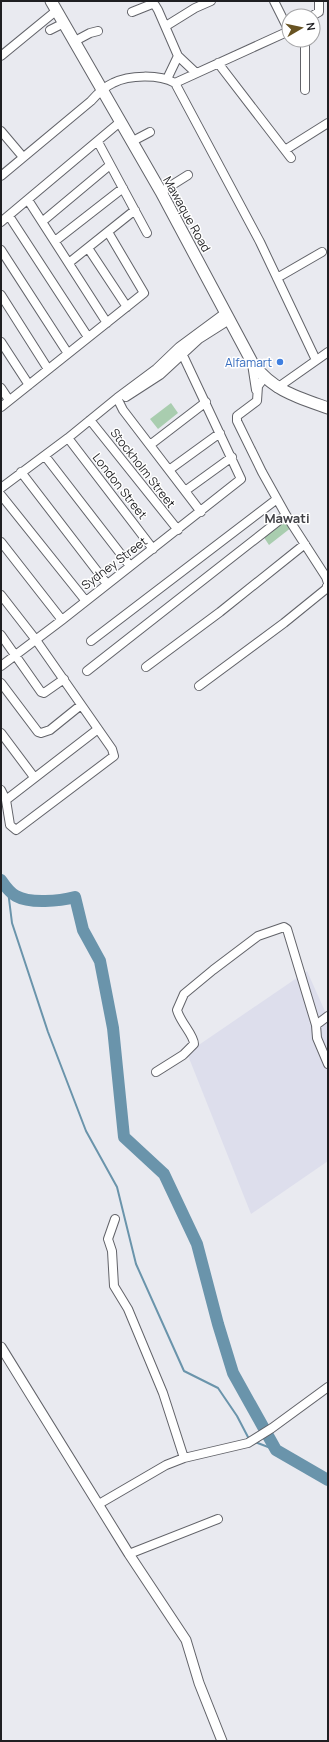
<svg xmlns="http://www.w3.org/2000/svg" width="329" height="1742" viewBox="0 0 329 1742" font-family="Manrope,sans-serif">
<rect width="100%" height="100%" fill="#e9eaf0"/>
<path fill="#dddeec" d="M307 971 328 1018V1161L251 1214 187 1053Z"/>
<path fill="#a9cdaf" d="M171 403 178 413 158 429 150 419Z
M286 518 292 527 269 545 263 536Z"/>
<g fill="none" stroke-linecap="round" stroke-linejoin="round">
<path stroke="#6a94ab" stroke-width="2" d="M8 891 12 923 48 1032 86 1131 117 1187 136 1264 184 1371 218 1388 237 1416 249 1439
M255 1442 276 1450"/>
<path stroke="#6a94ab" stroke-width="12" d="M1 880C5 886 9 892 16 896 30 904 60 901 75 897L83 930 100 961 113 1028 124 1137 164 1174 197 1244 218 1324 233 1373 276 1450 328 1480"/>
<g stroke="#626369" stroke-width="10">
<path id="minor" d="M274 1 289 31
M132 12 152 4 155 5 158 10 178 56 167 79
M312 16 319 12V1
M166 26 195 8 211 1
M50 30 64 23
M305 40V90
M75 41 90 33 98 31
M1 56 57 10
M178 56 195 72
M218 63 291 158
M175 83 260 242 316 360
M1 131 23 157
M98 142 147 233
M131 142 150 132
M285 150 328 123
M1 176 91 101C98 93 104 87 113 83 129 75 159 74 175 83L289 31
M161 192 188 175
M28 200 107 323
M9 216 88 337
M43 221 110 165
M1 222 120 122
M55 241 123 188
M88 248 127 307
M1 250 67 352
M70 262 135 210
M277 278 322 252
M1 295 48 369
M1 342 29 385
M252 364 256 390
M1 388 9 400
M277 388 328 352
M126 397 160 375 199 339 229 320
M117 398 123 410 201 512
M1 407 144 293 108 232
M90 420 178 530
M68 438 153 549
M150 445 206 402
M45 456 130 566
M169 470 220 433
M21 472 107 584
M1 488 68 438 117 398 156 369 179 347 225 313
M185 491 232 457
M1 495 85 600
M1 542 62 620
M1 595 36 640 112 749 114 756 16 830 10 825 6 800 1 790
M1 635 41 692 44 693 64 679
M91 641 277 499
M1 666 62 620 241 479 179 347
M146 667 220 612 305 544
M87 671 286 515 262 472 237 421V416L257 401 258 386 264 378
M1 683 38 732 41 733 50 730 81 705
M199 686 284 623 326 589 328 583 326 577 286 515
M1 733 34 777
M6 800 98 729
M316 1025 328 1016
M156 1072 183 1055 194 1044C194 1035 180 1022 177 1010L184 994 213 970 258 936 284 927 287 929 316 1025 317 1038 328 1064
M115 1219 108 1239 112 1251 114 1286 128 1309 163 1393 184 1458
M99 1504 166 1465 184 1458 248 1443 272 1428 328 1387
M129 1554 218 1519"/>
</g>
<g stroke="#626369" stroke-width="11">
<path id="tertiary" d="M1 1347 129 1554 186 1640 199 1683 222 1741"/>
</g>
<g stroke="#626369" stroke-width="13">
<path id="secondary" d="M51 1 161 192 253 364C274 391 297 397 328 408"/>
</g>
<use href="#minor" stroke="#fff" stroke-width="8"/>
<use href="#tertiary" stroke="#fff" stroke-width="9"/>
<use href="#secondary" stroke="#fff" stroke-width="11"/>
</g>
<circle fill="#3f7fe0" stroke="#fff" stroke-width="1.5" cx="280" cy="362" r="4"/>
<g text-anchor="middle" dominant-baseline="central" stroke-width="3" stroke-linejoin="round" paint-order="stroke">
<g font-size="12" fill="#1f1f22" stroke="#fff">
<text transform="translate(187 214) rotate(61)">Mawaque Road</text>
<text transform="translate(143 468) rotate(52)">Stockholm Street</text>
<text transform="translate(120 486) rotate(52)">London Street</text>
<text transform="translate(114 563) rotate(-37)">Sydney Street</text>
</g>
<g font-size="12" fill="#366cbe" stroke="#fff" text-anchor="end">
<text x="272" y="362">Alfamart</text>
</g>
<g font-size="13" font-weight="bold" fill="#414146" stroke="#fff">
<text x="287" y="518">Mawati</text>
</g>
</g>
<rect width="329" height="1742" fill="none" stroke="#1f1f22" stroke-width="4"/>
<g transform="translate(301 28) rotate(81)"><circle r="19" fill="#ffffff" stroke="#a5a5a7"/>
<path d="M0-3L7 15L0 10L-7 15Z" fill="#685322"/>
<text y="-6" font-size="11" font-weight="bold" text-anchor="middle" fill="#1f1f22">N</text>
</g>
</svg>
